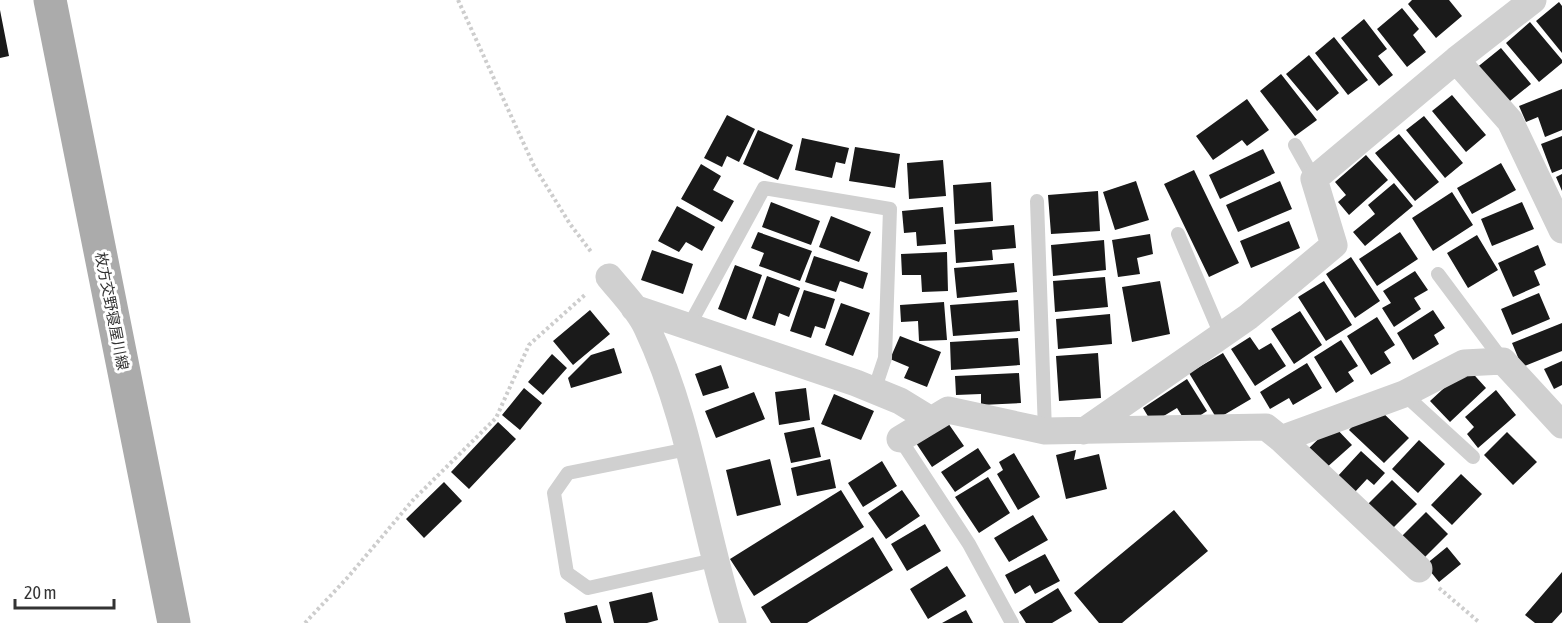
<svg xmlns="http://www.w3.org/2000/svg" width="1562" height="623" viewBox="0 0 1562 623" font-family="'Asap Condensed','Noto Sans JP',sans-serif">
<rect width="100%" height="100%" fill="#fff"/>
<path fill="#1a1a1a" d="M1412 0H1449L1462 16 1436 38 1408 4Z
M1559 2 1562 6V53L1536 21Z
M1402 8 1419 29 1413 35 1426 52 1407 67 1377 29Z
M0 10 9 56 0 58Z
M1364 19 1387 49 1378 56 1393 75 1379 86 1341 38Z
M1530 22 1562 60V63L1539 82 1506 43Z
M1334 37 1368 80 1348 95 1315 53Z
M1501 48 1531 84 1505 105 1475 69Z
M1309 55 1339 93 1317 111 1286 74Z
M1281 74 1317 120 1295 136 1260 91Z
M1562 89V130L1545 137 1538 117 1526 122 1519 106Z
M1452 95 1486 135 1466 152 1432 111Z
M1247 99 1269 130 1247 146 1242 140 1213 160 1196 136Z
M727 115 755 129 739 162 727 156 722 167 704 158Z
M1424 116 1463 163 1445 178 1406 130Z
M758 130 793 145 778 180 743 164Z
M1399 134 1439 182 1415 201 1375 153Z
M1562 136V169L1552 173 1541 144Z
M802 138 849 148 845 164 836 162 832 178 795 170Z
M855 147 900 154 895 188 849 181Z
M1263 149 1275 173 1220 199 1209 175Z
M1366 155 1388 180 1349 215 1338 202 1346 195 1335 182Z
M943 160 946 196 909 199 907 163Z
M1501 163 1516 190 1472 214 1457 188Z
M701 164 721 176 713 190 734 201 722 222 681 199Z
M1194 170 1239 263 1209 277 1164 184Z
M1562 174V191L1556 177Z
M1136 181 1149 220 1115 230 1103 192Z
M1280 181 1292 209 1238 232 1226 205Z
M991 182 993 221 955 224 953 185Z
M1394 183 1413 206 1365 246 1353 232 1375 214 1368 205Z
M1098 191 1100 231 1051 234 1048 195Z
M1452 192 1473 225 1433 251 1412 218Z
M771 202 820 221 811 245 762 227Z
M1522 202 1534 229 1492 246 1481 219Z
M677 206 715 227 702 251 686 242 679 252 658 241Z
M943 207 946 244 917 246 916 232 904 233 902 211Z
M831 216 871 232 859 262 819 247Z
M1289 221 1300 248 1251 268 1240 241Z
M1014 225 1016 248 992 250 993 260 956 263 954 230Z
M758 232 812 251 800 281 759 266 764 253 751 248Z
M1400 232 1418 259 1377 286 1359 259Z
M1150 234 1153 254 1137 258 1140 274 1118 277 1112 240Z
M1477 235 1498 270 1468 288 1447 253Z
M1104 240 1106 270 1053 276 1051 245Z
M1538 245 1546 265 1534 271 1540 285 1513 297 1498 263Z
M652 250 693 264 683 294 641 280Z
M947 252 948 291 922 292 921 275H902L901 254Z
M814 256 868 273 863 289 840 281 836 292 805 282Z
M1351 257 1380 301 1355 318 1326 274Z
M1014 263 1017 292 957 298 954 268Z
M735 265 762 275 746 320 718 309Z
M1415 271 1428 290 1414 298 1421 309 1394 327 1382 308 1391 303 1383 291Z
M767 276 800 288 789 317 779 313 775 326 752 318Z
M1105 277 1108 307 1055 312 1053 281Z
M1160 281 1170 334 1132 342 1122 287Z
M1324 281 1352 325 1326 341 1298 297Z
M804 290 835 299 825 329 815 326 811 338 790 331Z
M1539 293 1550 319 1512 335 1501 309Z
M1018 300 1020 331 953 336 950 305Z
M944 302 947 340 919 341 918 321 901 322 900 305Z
M841 303 870 313 853 356 825 345Z
M590 310 610 334 573 365 553 341Z
M1433 310 1445 328 1434 335 1439 344 1413 360 1397 333Z
M1300 311 1322 345 1294 364 1271 329Z
M1110 314 1112 344 1058 349 1056 319Z
M1377 317 1395 345 1384 352 1391 363 1371 375 1347 336Z
M1562 323V351L1522 367 1512 343Z
M900 336 941 352 927 387 904 378 909 367 890 359Z
M1250 337 1259 350 1271 343 1286 366 1255 386 1231 349Z
M1018 338 1020 365 951 370 950 342Z
M1341 340 1358 366 1348 372 1354 381 1336 393 1314 357Z
M614 348 622 373 571 388 568 378 591 355Z
M1098 353 1101 398 1059 401 1056 356Z
M1223 353 1251 399 1217 419 1189 373Z
M552 354 567 368 543 395 528 382Z
M1562 361V385L1554 389 1544 369Z
M1307 363 1322 388 1293 405 1289 398 1270 409 1260 392Z
M721 365 729 388 703 396 695 374Z
M1467 367 1486 388 1450 422 1430 401Z
M1019 373 1021 403 981 405V394L956 395 955 376Z
M1187 379 1207 411 1187 424 1177 408 1152 423 1143 408Z
M524 388 542 403 520 430 502 415Z
M806 388 810 420 779 425 775 392Z
M1496 390 1516 415 1478 448 1467 434 1474 427 1465 417Z
M754 392 765 419 716 438 705 411Z
M834 394 874 411 861 440 821 424Z
M1380 410 1409 438 1384 463 1349 430 1363 415 1369 421Z
M498 422 516 439 469 489 451 472Z
M948 423 964 446 932 467 916 443Z
M1333 425 1352 445 1325 469 1307 450Z
M814 427 821 457 791 463 784 433Z
M1507 432 1537 462 1513 485 1484 455Z
M1419 440 1445 464 1418 493 1392 469Z
M978 448 991 468 955 492 941 472Z
M1076 450 1074 460 1099 454 1107 489 1066 499 1056 455Z
M1361 451 1385 473 1374 485 1367 479 1354 493 1337 477Z
M1014 453 1040 497 1018 510 997 474 1003 470 999 462Z
M770 459 781 505 737 516 726 470Z
M830 459 836 488 797 496 791 468Z
M882 461 897 486 863 507 848 483Z
M1461 474 1482 494 1452 525 1431 505Z
M988 477 1010 513 979 533 955 497Z
M1392 480 1417 504 1392 529 1367 505Z
M444 482 462 501 424 538 406 519Z
M841 490 864 527 754 596 730 559Z
M902 490 920 516 886 539 868 513Z
M1174 510 1208 551 1122 623H1099L1074 593Z
M1426 512 1448 534 1424 558 1402 536Z
M1033 515 1048 540 1009 562 994 538Z
M925 524 941 551 907 571 891 544Z
M873 537 893 570 807 623H771L761 607Z
M1447 547 1461 564 1439 582 1425 565Z
M1045 554 1060 581 1035 594 1030 585 1015 594 1005 575Z
M947 566 966 596 928 619 910 589Z
M1562 572V612L1552 623H1535L1525 615Z
M1058 588 1072 611 1052 623H1026L1019 612Z
M652 592 658 620 647 623H614L609 602Z
M597 605 602 623H566L564 613Z
M966 610 973 623H942Z"/>
<g fill="none" stroke-linecap="round" stroke-linejoin="round">
<path stroke="#cdcdcd" stroke-width="4" stroke-dasharray="3 3" stroke-linecap="butt" d="M458 0 534 166 570 224 592 253
M1439 588 1480 623
M305 623 348 577 413 500 496 418 529 345 586 294"/>
<path stroke="#d0d0d0" stroke-width="14" d="M1295 145 1314 179
M1037 201 1045 431
M1178 234 1221 335
M1438 274 1503 361
M689 326 764 188 890 209 885 358 874 391
M1404 394 1473 457
M900 439 969 544 1012 623
M688 449 568 473 554 493 567 573 588 588 714 560"/>
<path stroke="#d0d0d0" stroke-width="27" d="M1456 60 1510 121 1562 230
M609 277C622 293 639 310 647 328 691 421 702 525 733 623
M634 308 856 383 900 401 931 420
M1084 431 1248 317 1334 245 1314 179 1456 60 1533 0
M900 439 948 410 1045 431 1266 427 1281 439 1419 569
M1281 439 1404 394 1464 363 1503 361 1562 425"/>
<path stroke="#ababab" stroke-width="33" d="M50 0 174 623"/>
</g>
<g text-anchor="middle" dominant-baseline="central" stroke-width="6" stroke-linejoin="round" paint-order="stroke">
<g font-size="15" fill="#333" stroke="#fff">
<text transform="translate(112 311) rotate(79)">枚方交野寝屋川線</text>
</g>
</g>
<path d="M15 599v9h99v-9" fill="none" stroke="#333333" stroke-width="3"/>
<text x="24" y="599" font-size="18" fill="#333333" stroke="#ffffff" stroke-width="4.5" paint-order="stroke">20 m</text>
</svg>
